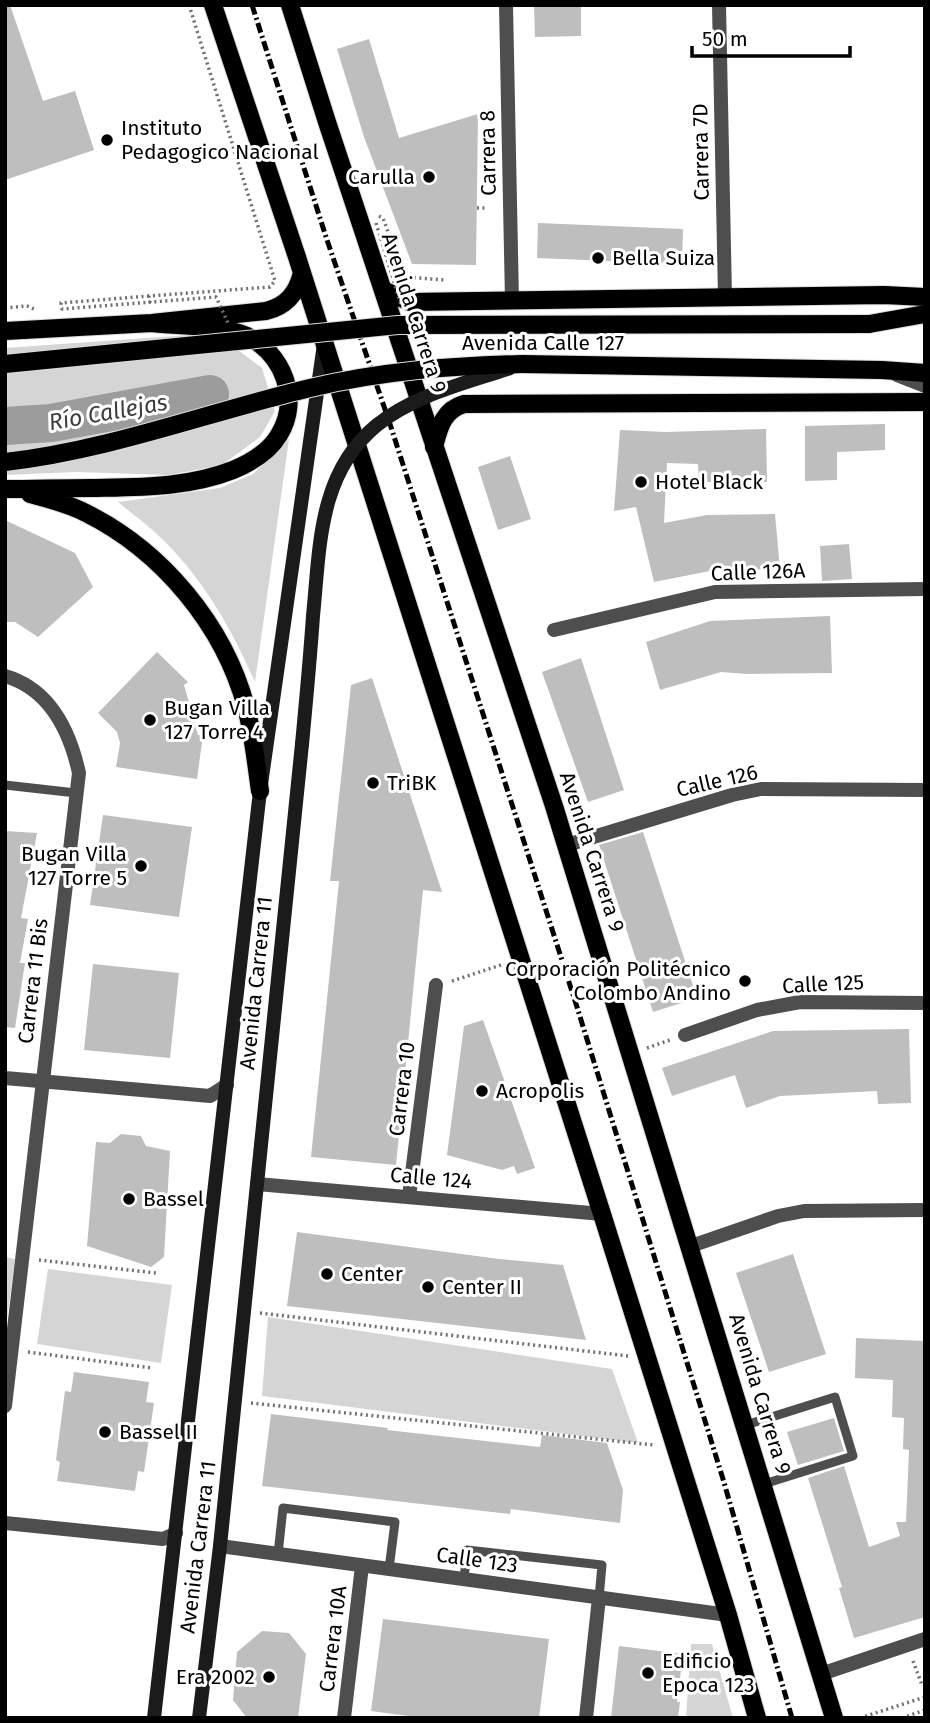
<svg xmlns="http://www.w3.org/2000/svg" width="930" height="1723" viewBox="0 0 930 1723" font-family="'Fira Sans',sans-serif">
<rect width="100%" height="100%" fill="#fff"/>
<path fill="#d5d5d5" d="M189 335 234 347 262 368 275 411 260 437 222 465 169 475 76 472 5 475V348Z
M289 439 255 682C231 628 203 578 160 537 147 524 132 514 118 502L220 488 253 474Z
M5 1257 15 1259 5 1335Z
M48 1269 172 1285 161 1363 37 1344Z
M268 1317 612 1369 638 1443 262 1396Z
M691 1644H712L733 1718H686Z"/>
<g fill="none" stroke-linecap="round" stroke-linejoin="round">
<path stroke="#9c9c9c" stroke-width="38" d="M5 426 51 423 210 394"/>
</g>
<path fill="#bebebe" d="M5 5H10L43 101 75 91 94 150 5 180Z
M534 5H581V36L535 37Z
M369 39 399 138 478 114 476 265 412 264 364 137 337 49Z
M538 223 683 229 682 264 537 258Z
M885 424V450L837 452V480L805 481V426Z
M766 429 767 482H699L698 464 667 463 664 523 707 515 775 514 780 569 715 570 654 582 636 507 614 511 620 430 666 432Z
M510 456 531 519 498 530 478 467Z
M5 520 75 553 93 587 38 637 15 622H5Z
M849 544 852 579 822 581 820 546Z
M830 616 832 673 747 674 721 672 660 690 646 642 710 621Z
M157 652 188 682 184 685 198 735H203L197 779 116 767 120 743 117 732 98 713Z
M581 658 624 790 588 802 542 672Z
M372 678 442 892 423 890 396 1165 311 1157 339 881H330L351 685Z
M103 815 192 827 179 917 90 905Z
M5 831 37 833 21 918 28 919 20 963H25L15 1028 5 1027Z
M643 832 697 998 653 1012 599 845Z
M93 964 179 973 170 1058 84 1050Z
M483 1020 535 1168 517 1174 514 1166 502 1170 447 1155 464 1026Z
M909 1029 911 1103 878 1104 877 1091 780 1096 746 1108 735 1075 672 1096 662 1068 773 1031Z
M121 1134 141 1136 146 1146 170 1151 164 1257 151 1267 87 1246 96 1142 110 1143Z
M297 1232 499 1259 563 1265 586 1340 287 1306Z
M793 1254 826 1354 769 1372 736 1273Z
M856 1338 925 1341V1617L854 1638 839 1588 842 1587 808 1478 844 1466 869 1547 900 1536 896 1522H906L909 1450 903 1449 904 1418 892 1417 893 1380 855 1378Z
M74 1372 149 1382 146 1402 154 1403 144 1472 138 1471 135 1491 57 1481 60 1462 56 1460 65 1391 71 1392Z
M271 1414 388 1428 387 1430 540 1447 542 1435 607 1443 623 1490 620 1523 511 1509 510 1514 262 1486Z
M834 1418 844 1451 798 1465 787 1432Z
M383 1619 549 1639 539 1718H423L371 1711Z
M262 1631 289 1633 306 1654 298 1718H247L233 1700 237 1652Z
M619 1646 683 1654 677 1702H680L678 1718H611Z"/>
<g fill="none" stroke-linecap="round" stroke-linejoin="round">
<g stroke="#dbdbdb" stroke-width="20">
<path id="primary" d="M213 5 297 257 602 1214 728 1615 757 1718
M290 5 327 122 554 806 834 1718
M383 290 410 302 884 295 925 297
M869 324 925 314
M5 331 152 323 266 311C287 306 297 293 302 273
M522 364 882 370 925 373
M434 447C439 428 443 410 464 404L925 402
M5 489C34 489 62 488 91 488 139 487 187 488 233 470 250 463 269 452 279 435 301 399 283 354 247 336 225 326 177 326 152 323
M30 494C49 499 69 504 86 513 162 551 224 625 246 707 253 734 256 763 260 791"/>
</g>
<path stroke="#707070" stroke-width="3.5" stroke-dasharray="2 3.5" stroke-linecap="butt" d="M477 208H488
M379 216 383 218 404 277 446 280
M150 303 149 296 270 287 275 281 189 5
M5 308 27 306 34 309
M452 981 504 964
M647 1048 670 1040
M39 1260 156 1273
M260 1313 628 1356
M28 1352 152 1368
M251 1403 654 1445
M913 1661 922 1685 925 1684
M860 1718 925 1697
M902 1718 925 1710"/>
<path stroke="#4e4e4e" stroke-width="9" d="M5 785 76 793
M746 1425 835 1397 853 1456 764 1484
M278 1554 283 1508 395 1522 389 1569
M464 1579 467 1550 602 1565 599 1598"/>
<path stroke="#4e4e4e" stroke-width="14" d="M506 5 512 301
M719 5 725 297
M897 375 925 386
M554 630 715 592 925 589
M5 676C50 689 70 732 79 773L5 1406
M567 845 732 795 761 789 925 790
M685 1035 757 1010 800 1002 925 1003
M5 1078 210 1096 227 1085
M257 1184 602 1214
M409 1197 436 985
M691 1246 778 1216 804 1211 925 1210
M5 1523 163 1539 176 1533
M220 1546 728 1615
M821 1674 925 1639
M344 1718 362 1566
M586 1718 599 1598"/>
<path stroke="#1b1b1b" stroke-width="14" d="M154 1718 260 791 324 344
M199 1718 220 1546 302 744"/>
<use href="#primary" stroke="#000" stroke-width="18"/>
<path stroke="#000" stroke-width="5" stroke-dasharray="10 3.5 2 3.5" stroke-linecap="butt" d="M252 5 327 240 390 424 577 1007 723 1479 792 1718"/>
<g stroke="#dbdbdb" stroke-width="20" stroke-linecap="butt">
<path id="primary-bridge" d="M5 364 398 325 869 324
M5 462C110 450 209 412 310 388 381 371 450 366 522 364"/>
</g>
<path stroke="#707070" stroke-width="3.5" stroke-dasharray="2 3.5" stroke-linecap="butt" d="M376 223 401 305
M149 296 61 303 62 309 216 297 228 323"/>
<path stroke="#1b1b1b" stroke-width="14" d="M302 744C306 702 310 659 313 616 320 547 318 473 377 425 414 395 466 383 510 368"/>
<use href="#primary-bridge" stroke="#000" stroke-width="18"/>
</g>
<g fill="#000" stroke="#fff" stroke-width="2.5">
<circle cx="107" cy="140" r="7"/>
<circle cx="429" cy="177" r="7"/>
<circle cx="598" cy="258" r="7"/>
<circle cx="641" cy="482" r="7"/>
<circle cx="150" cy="720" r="7"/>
<circle cx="373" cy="783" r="7"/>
<circle cx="141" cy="866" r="7"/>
<circle cx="745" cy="981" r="7"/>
<circle cx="482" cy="1091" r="7"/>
<circle cx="129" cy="1199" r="7"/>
<circle cx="327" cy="1274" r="7"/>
<circle cx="428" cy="1287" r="7"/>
<circle cx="105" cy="1432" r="7"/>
<circle cx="648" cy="1673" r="7"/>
<circle cx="269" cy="1677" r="7"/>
</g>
<g text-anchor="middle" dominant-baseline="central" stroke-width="6" stroke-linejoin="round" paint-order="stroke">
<g font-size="21" fill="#000" stroke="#fff" text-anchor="start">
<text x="121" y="128">Instituto<tspan x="121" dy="24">Pedagogico Nacional</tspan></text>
<text x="415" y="177" text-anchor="end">Carulla</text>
<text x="612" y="258">Bella Suiza</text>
<text x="655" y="482">Hotel Black</text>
<text x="164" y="708">Bugan Villa<tspan x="164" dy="24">127 Torre 4</tspan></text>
<text x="387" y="783">TriBK</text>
<text x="127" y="854" text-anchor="end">Bugan Villa<tspan x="127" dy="24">127 Torre 5</tspan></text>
<text x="731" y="969" text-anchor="end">Corporación Politécnico<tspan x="731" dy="24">Colombo Andino</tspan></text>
<text x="496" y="1091">Acropolis</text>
<text x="143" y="1199">Bassel</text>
<text x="341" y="1274">Center</text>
<text x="442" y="1287">Center II</text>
<text x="119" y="1432">Bassel II</text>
<text x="662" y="1661">Edificio<tspan x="662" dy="24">Epoca 123</tspan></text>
<text x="255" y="1677" text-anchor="end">Era 2002</text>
</g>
<g font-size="21" fill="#000" stroke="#fff">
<text transform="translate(701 152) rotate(-91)">Carrera 7D</text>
<text transform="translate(488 153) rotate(-91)">Carrera 8</text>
<text transform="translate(414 313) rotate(72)">Avenida Carrera 9</text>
<text x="543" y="343">Avenida Calle 127</text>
<text transform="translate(758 572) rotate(-2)">Calle 126A</text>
<text transform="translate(717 781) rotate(-13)">Calle 126</text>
<text transform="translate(592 852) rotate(72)">Avenida Carrera 9</text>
<text transform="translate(33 981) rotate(-83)">Carrera 11 Bis</text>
<text transform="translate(256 983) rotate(-84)">Avenida Carrera 11</text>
<text transform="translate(823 984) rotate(-3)">Calle 125</text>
<text transform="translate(402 1089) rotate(-83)">Carrera 10</text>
<text transform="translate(431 1178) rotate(5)">Calle 124</text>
<text transform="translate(760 1394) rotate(73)">Avenida Carrera 9</text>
<text transform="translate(198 1547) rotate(-83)">Avenida Carrera 11</text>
<text transform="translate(477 1560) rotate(8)">Calle 123</text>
<text transform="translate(333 1639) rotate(-83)">Carrera 10A</text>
</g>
<g font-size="23" font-style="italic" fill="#3d3d3d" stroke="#fff">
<text transform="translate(108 412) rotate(-10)">Río Callejas</text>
</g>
</g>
<rect width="930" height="1723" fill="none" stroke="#000000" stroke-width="14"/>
<path d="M692 46v10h158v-10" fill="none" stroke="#000000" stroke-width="3.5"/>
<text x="702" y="46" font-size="21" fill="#000000" stroke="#ffffff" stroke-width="5" paint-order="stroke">50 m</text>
</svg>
